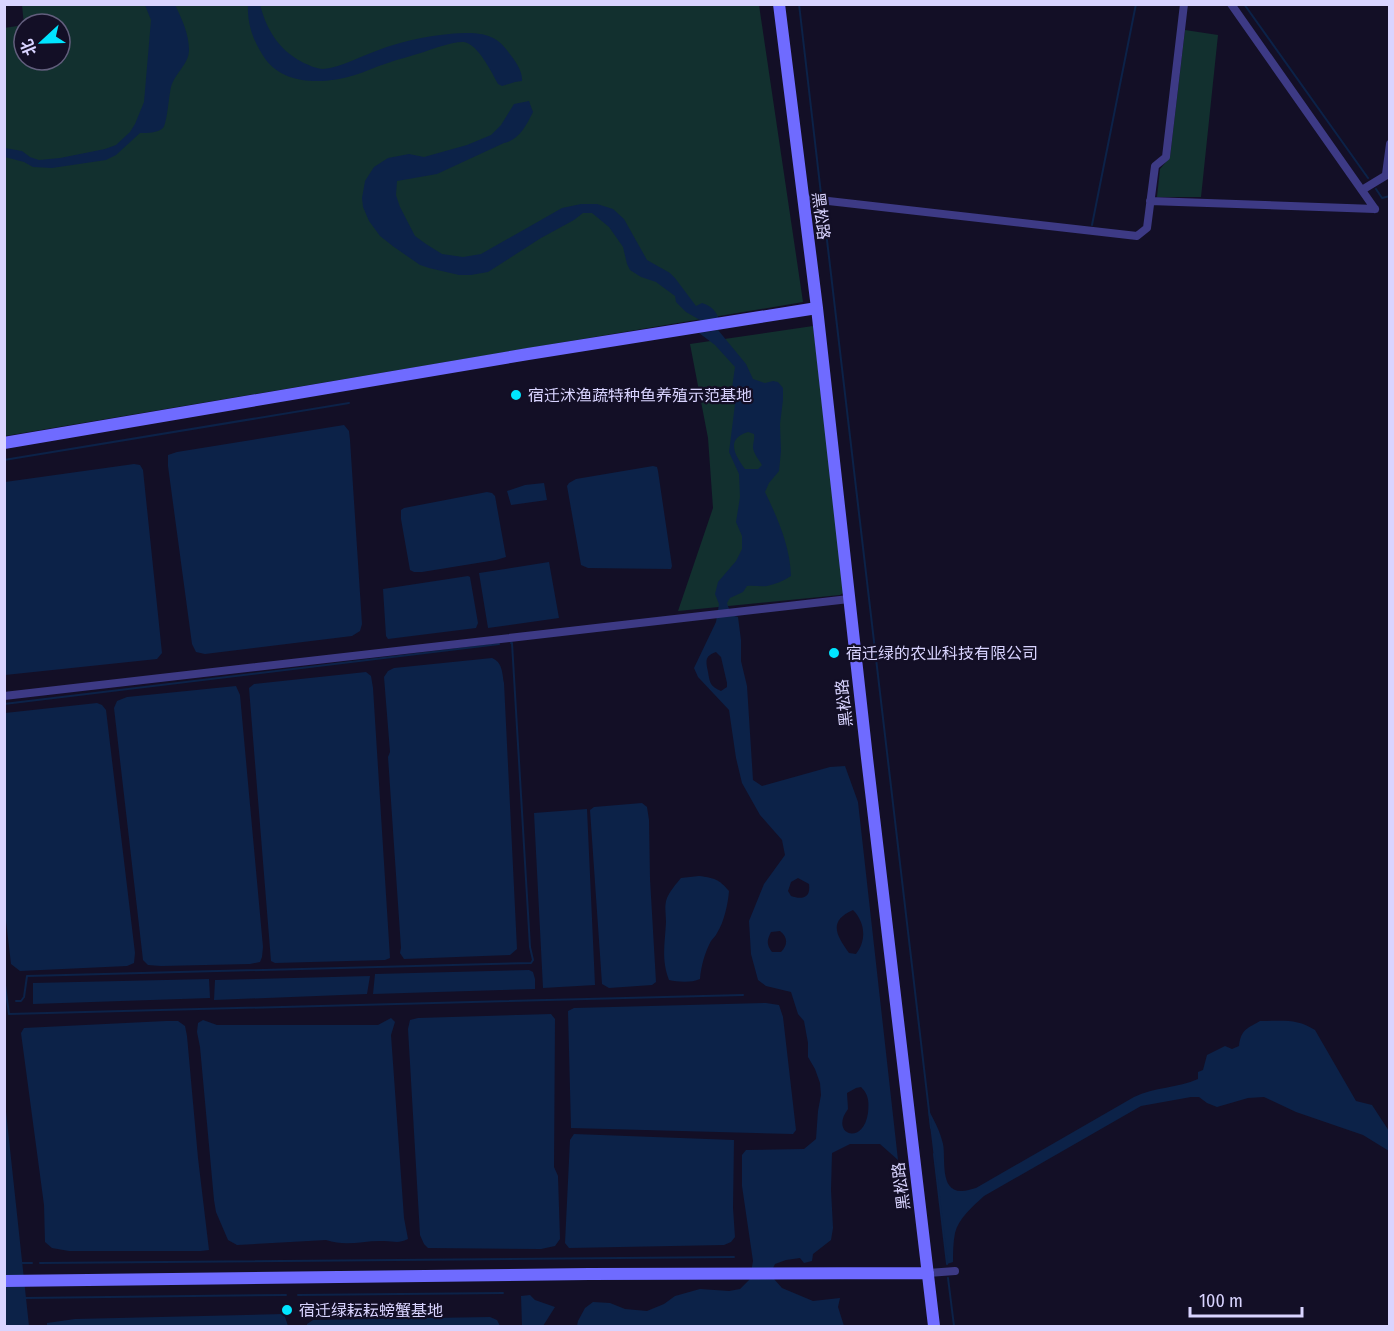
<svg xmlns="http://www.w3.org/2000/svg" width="1394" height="1331" viewBox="0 0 1394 1331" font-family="'Fira Sans Condensed','Noto Sans SC',sans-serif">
<rect width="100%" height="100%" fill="#130f26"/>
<path fill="#12302f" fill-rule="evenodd" d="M22 5H759L803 302 5 436 4 28 24 25ZM24 24H60V60H24Z
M1185 30 1218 35 1201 197H1157L1160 169 1170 157Z
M813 326 845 592 840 595 678 611 713 508 708 438 690 344Z"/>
<path fill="#0c2248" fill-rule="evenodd" d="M145 5H175C182 19 189 34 189 50 189 64 175 73 171 87 169 95 167 124 163 128 157 133 148 133 140 133L116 155 106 160 52 168 33 167 24 162 5 157V148L22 151 30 157 39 160 60 158 105 149 116 145 130 132 135 124 144 102 151 20Z
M248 5H260C267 30 278 49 302 62 308 65 317 69 323 69 342 67 359 57 376 51 404 40 435 34 465 33 482 33 495 35 506 49 513 58 523 70 522 81L515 82 502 86 498 84C492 73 478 44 464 42 455 41 434 48 424 52 412 56 398 59 385 64 375 67 365 72 355 75 326 84 286 86 266 60 254 43 247 25 248 5Z
M529 101 533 112C526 126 519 140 504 143L437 174 397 181 396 195 400 207 415 236 426 244 442 254 463 257 481 254 562 208 581 204H597L613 209 624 219 647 260 670 273 675 278 696 306 702 303C712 306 716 311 720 321L703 324 700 320 686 312 676 302 675 296 656 282 641 277 630 270 627 264 623 247 609 227 592 213H583L574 220 541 238 488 272 471 275H459L429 268 420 265 394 247 380 236 369 221 363 207 362 198 365 181 374 167 388 158 409 154 424 157 467 145 491 135 501 125 514 104Z
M718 330 746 364 753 379 765 383 773 381 778 382 783 388V400L780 424 781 451 779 471 769 483 765 492C778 519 790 546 791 576 783 581 776 584 767 586 760 587 754 585 747 586L743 592 730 598 727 603 731 615 738 617 741 640V661L747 686 753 780 762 786 830 767 845 766 858 802 898 1160 880 1144H850L832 1153 831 1190 833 1228 831 1240 813 1254 812 1261 804 1263 800 1258 786 1260 775 1264 772 1270 774 1279 782 1288 813 1301 840 1298 838 1307 844 1326H577L578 1321 585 1308 593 1302 610 1303 625 1309 647 1311 664 1304 675 1296 700 1289 729 1291 740 1289 750 1279 753 1261 742 1186V1155L746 1150 804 1149 816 1139 818 1111 821 1095 820 1083 815 1069 808 1057V1043L804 1021 798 1014 791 992 766 986 758 980 751 954 749 921 764 884 785 855 782 840 760 815 742 783 736 758 729 710 698 677 694 668 716 622 719 604 715 594 718 582 736 561 742 549V536L736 522 740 497 739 474 729 452 735 404 731 395 735 367 715 345 699 333ZM748 432 754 434C755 439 753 442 753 448 754 454 759 460 762 465L758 469H745C735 455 725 439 748 432ZM716 652 721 657 727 683V687L721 691C710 686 710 683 708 672 706 662 704 656 716 652ZM798 878 809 884C811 898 802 900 791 896L788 891 791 882ZM853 910C865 922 867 940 856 954L849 953C836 935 828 921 853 910ZM780 931C788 937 788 945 781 952H772C766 944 767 940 771 932ZM861 1087C869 1095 869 1102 868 1113 863 1147 829 1134 848 1109L847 1093 856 1088Z
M344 425 349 431 350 440 362 624 360 631 352 636 205 654 196 652 192 644 168 466V455L177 452Z
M134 464 140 465 143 470 162 653 157 659 5 675V482Z
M653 466 657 467 658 471 672 566 671 569 588 568 581 565 567 486 569 483 576 479Z
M544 483 547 500 511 505 507 491 525 485Z
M487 492 492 493 495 496 506 557 496 560 422 572H414L410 570 401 519V510L404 508Z
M549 562 559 618 488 628 479 573Z
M468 576 470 577 478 623 476 628 388 639 386 636 383 589Z
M492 658C503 663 502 673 504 683L517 949 510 955 404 959 400 953 401 948 388 757 390 752 384 677 388 671 394 668Z
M366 672 371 676 373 688 390 958 385 960 275 963 271 961 249 688 254 684Z
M236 686 240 695 263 947 262 957 260 962 250 964 161 966 148 965 143 960 114 708 117 701 127 697Z
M97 703 102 705 106 710 135 953 134 963 127 966 20 971 11 964 4 904 5 713Z
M642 803 647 807 649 820 650 879 656 982 652 985 609 988 602 984 590 810 594 807Z
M587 809 595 985 543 988 534 813Z
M699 876C714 878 719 879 729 891 728 904 724 922 717 933 716 936 713 938 711 941 705 952 701 966 700 979 691 983 678 982 669 980 661 959 665 944 666 922 666 914 664 906 667 898 670 891 676 884 681 878Z
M529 970 533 972 535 979V989L373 994 375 974Z
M370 976 367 994 214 1000 215 980Z
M209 979 210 998 33 1004V983Z
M766 1003 779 1005 783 1017 796 1130 793 1134 571 1128 568 1011 574 1008Z
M551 1014 555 1019 554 1167 558 1176 560 1239 555 1246 541 1249 428 1248 424 1244 420 1235 408 1029 410 1020 418 1018Z
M391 1018 395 1022 391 1035 404 1218 408 1239C397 1244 395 1241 384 1241 363 1240 348 1247 326 1240L237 1245 228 1240 216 1212 214 1200 200 1047 197 1032 198 1023 203 1020 217 1025H378Z
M166 1021H178L185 1026 187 1036 198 1158 209 1250 201 1251H69L52 1248 45 1242 44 1205 21 1033 24 1028Z
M1260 1021C1281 1021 1297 1018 1315 1030L1356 1101 1372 1105 1389 1131V1151L1363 1135 1296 1112 1264 1097 1248 1098 1217 1107 1207 1103 1199 1097H1191L1141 1106 984 1196C973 1206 958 1219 955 1233 953 1243 953 1253 953 1262L947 1264 928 1109C934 1120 940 1131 943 1144 946 1158 939 1192 962 1191 966 1191 971 1189 976 1188L1134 1097C1154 1087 1178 1088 1198 1079V1072L1203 1070 1207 1055 1225 1046 1232 1049 1239 1046C1241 1030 1246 1029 1260 1021Z
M4 1093 29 1326H5Z
M574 1134 734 1140 733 1208 735 1237 731 1242 724 1245 569 1248 565 1243 570 1140Z
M530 1295 535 1300 555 1307 543 1326H522L521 1296Z
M284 1314 288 1326H47V1323L75 1319Z
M490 1317 497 1320 500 1326H307V1324L313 1320Z"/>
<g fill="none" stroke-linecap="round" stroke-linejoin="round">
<path stroke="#0c2248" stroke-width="2" d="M799 4 821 194
M1244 4 1368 178
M1376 189 1382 198 1390 196
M823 206 931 1128
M1092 225 1136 4
M4 460 349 403
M4 704 499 644
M4 978 9 1014 743 995
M16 1001H21L24 997 27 976 531 963 533 960 530 947 512 643H511
M934 1154 947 1264
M22 1263H32
M40 1263 734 1257
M948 1278 954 1326
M298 1295 503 1293
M24 1298 286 1295"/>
<path stroke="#3d3a85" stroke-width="8" d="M1231 4 1375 209
M1386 174 1390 144
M1362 190 1390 173
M802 198 1137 236 1147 228 1155 166 1166 157 1184 4
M1150 201 1375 209
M4 696 849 599
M928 1273 955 1271"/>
<path stroke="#6f6bff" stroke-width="12" d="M779 4 817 308 867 758 934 1326
M4 443 528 354 817 308
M4 1281 589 1274 928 1273"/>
</g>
<g fill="#00e5ff" stroke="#130f26" stroke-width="2">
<circle cx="516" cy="395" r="6"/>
<circle cx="834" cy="653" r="6"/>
<circle cx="287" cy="1310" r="6"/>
</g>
<g text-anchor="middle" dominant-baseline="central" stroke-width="4.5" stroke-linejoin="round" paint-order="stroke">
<g font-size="16" fill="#d9d4ff" stroke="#130f26">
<text transform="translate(821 216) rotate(83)">黑松路</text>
<text transform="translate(844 703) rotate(-96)">黑松路</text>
<text transform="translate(901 1186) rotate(-97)">黑松路</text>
</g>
<g font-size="16" fill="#d9d4ff" stroke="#130f26" text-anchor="start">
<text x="528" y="395">宿迁沭渔蔬特种鱼养殖示范基地</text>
<text x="846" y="653">宿迁绿的农业科技有限公司</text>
<text x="299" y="1310">宿迁绿耘耘螃蟹基地</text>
</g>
</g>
<rect width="1394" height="1331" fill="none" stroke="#d9d4ff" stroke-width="12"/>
<g transform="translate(42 42) rotate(248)"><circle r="28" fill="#130f26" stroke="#625e7d" stroke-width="1.5"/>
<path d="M0-4.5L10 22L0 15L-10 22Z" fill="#00e5ff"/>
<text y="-9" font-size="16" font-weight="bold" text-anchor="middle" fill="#d9d4ff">北</text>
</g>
<path d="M1190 1307v9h112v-9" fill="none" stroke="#d9d4ff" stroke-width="3"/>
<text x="1199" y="1307" font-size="18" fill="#d9d4ff" stroke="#130f26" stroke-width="4.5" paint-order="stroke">100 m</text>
</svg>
